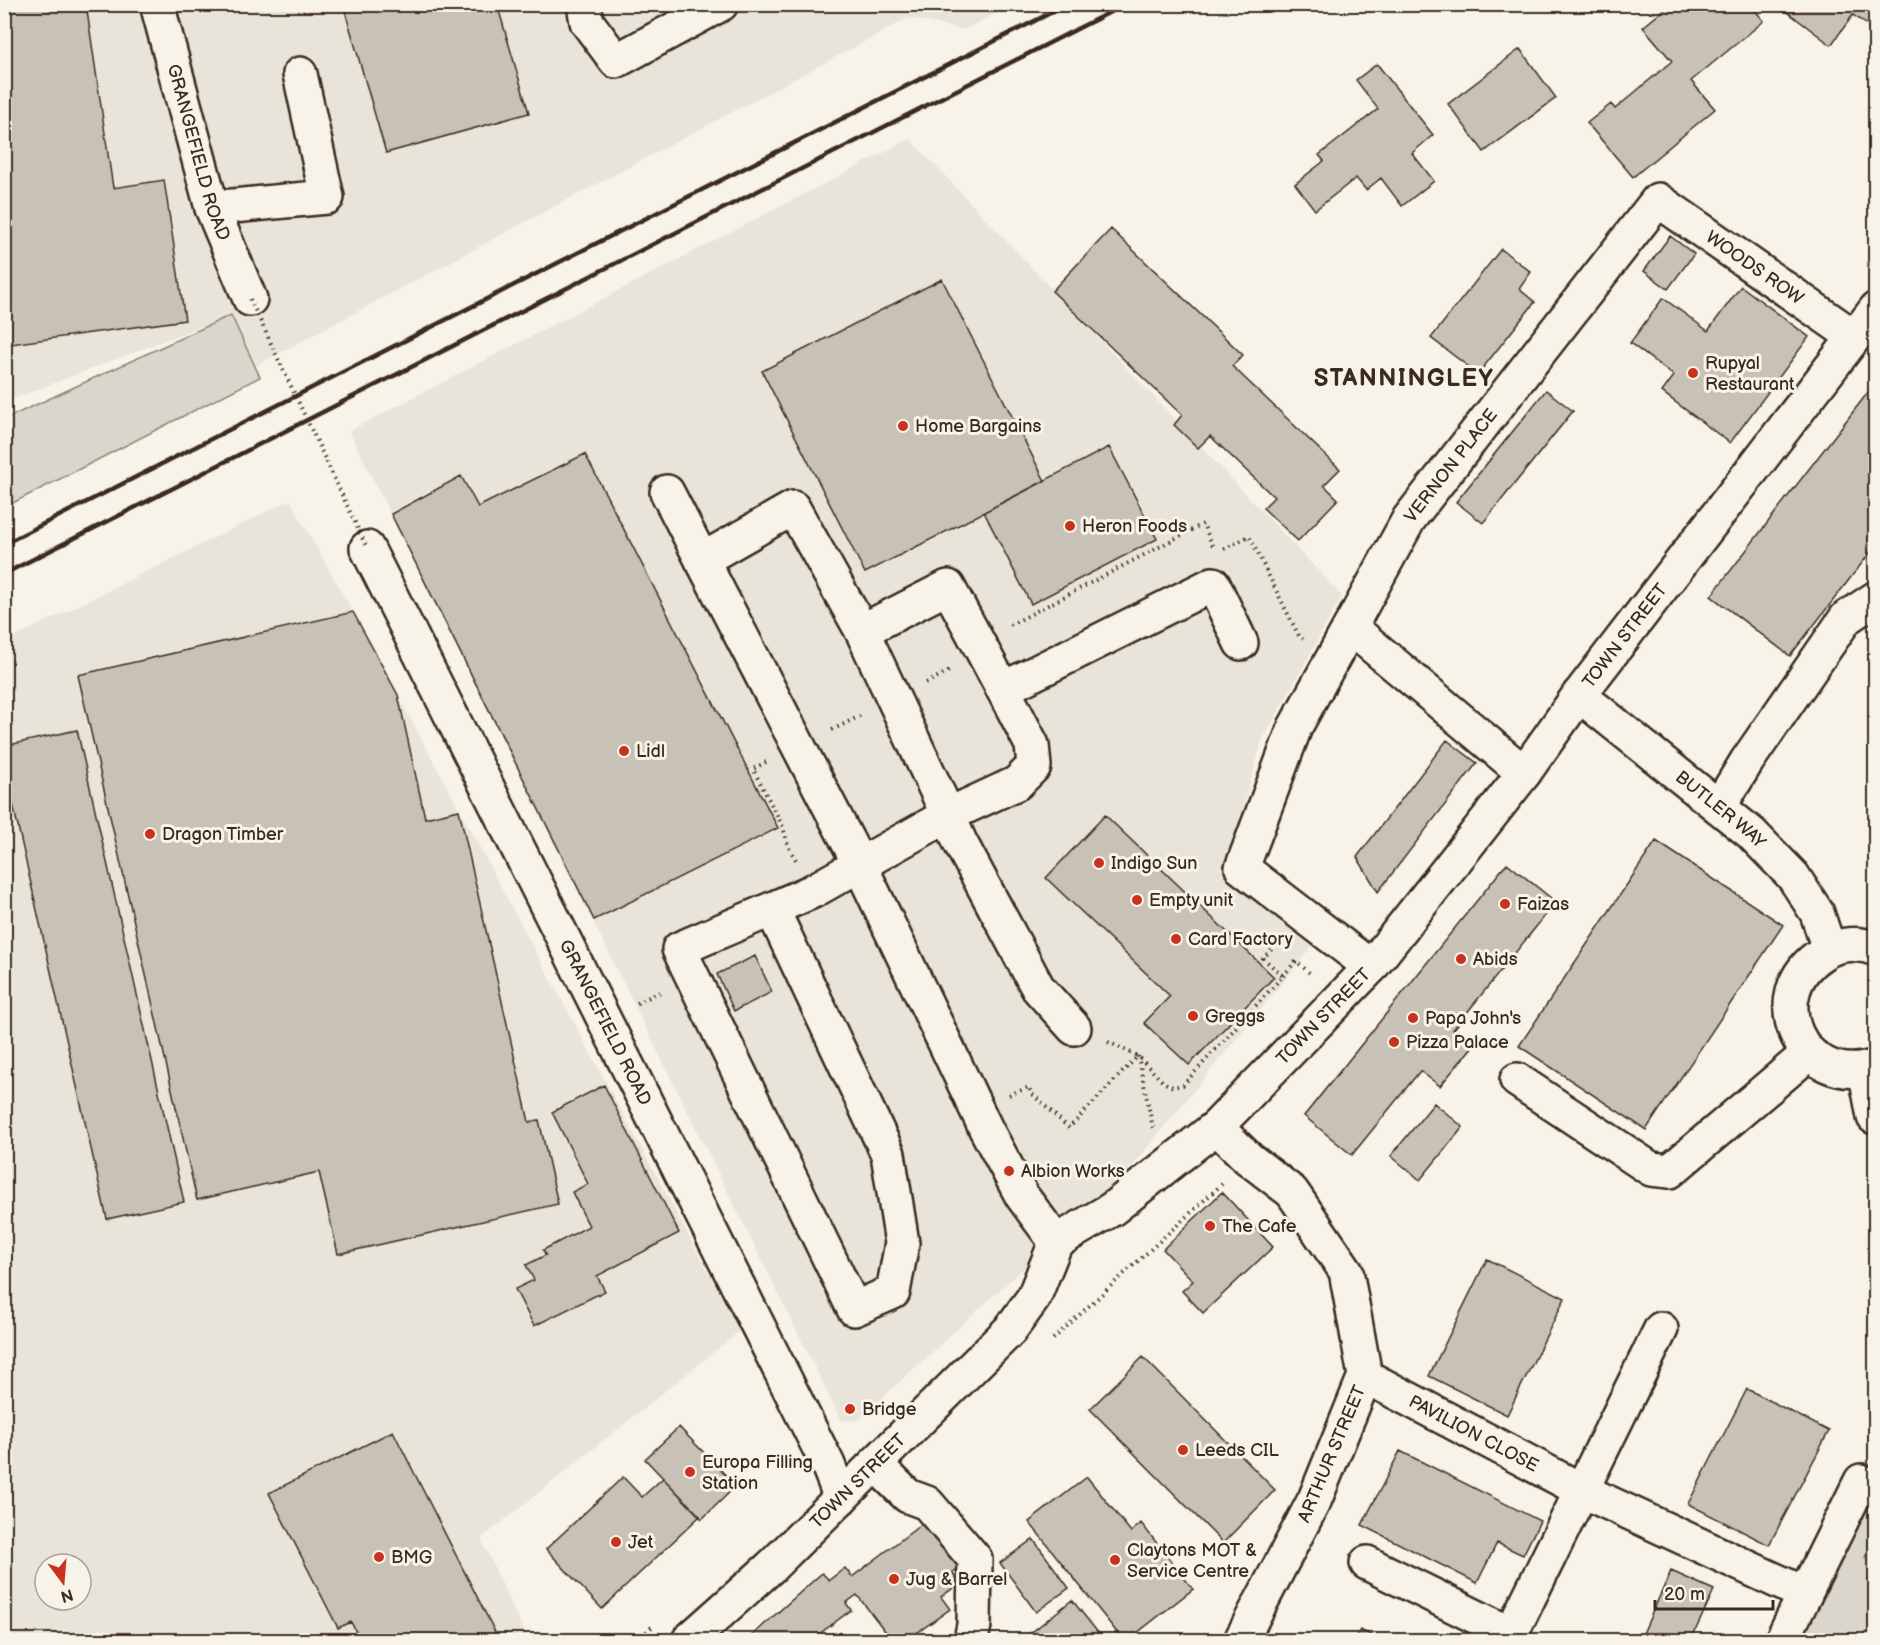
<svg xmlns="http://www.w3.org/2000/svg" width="1880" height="1645" viewBox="0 0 1880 1645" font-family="'Balsamiq Sans',sans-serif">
<rect width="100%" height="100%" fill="#f7f3e8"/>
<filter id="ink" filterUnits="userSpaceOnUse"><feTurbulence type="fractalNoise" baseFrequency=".0167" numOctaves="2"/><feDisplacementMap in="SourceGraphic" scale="12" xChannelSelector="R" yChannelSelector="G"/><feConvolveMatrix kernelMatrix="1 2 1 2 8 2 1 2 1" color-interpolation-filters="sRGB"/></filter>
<g filter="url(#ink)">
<path fill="#e9e4d9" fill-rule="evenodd" d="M5 5H1014L963 30 909 18 255 366 231 315 5 402Z
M910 139 1342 596 1262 741 1227 866 1319 938 1124 1176 857 1421 841 1420 349 431Z
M290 500 353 612 740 1331 481 1539 528 1640H5V642ZM45 1564H81V1600H45Z"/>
<path fill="#dbd6cb" stroke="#8b8074" stroke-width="1.5" d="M231 315 260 377 5 507V419Z
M1875 1488V1640H1801Z"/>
<path fill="#c8c1b6" stroke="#3b2a1e" stroke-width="1.5" d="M4 4H86L113 188 164 180 185 320 4 345Z
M343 4H497L529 113 386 153Z
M1750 4 1764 21 1691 81 1715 109 1633 177 1587 123 1611 104 1615 109 1672 61 1643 27 1671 4Z
M1777 4H1876V31L1853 15 1831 45Z
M1520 49 1556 98 1484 152 1448 104Z
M1377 64 1433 135 1412 153 1434 181 1402 206 1381 178 1366 190 1356 178 1315 210 1295 184 1324 161 1319 155 1378 109 1356 80Z
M1111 229 1243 355 1232 366 1340 469 1324 485 1338 499 1298 541 1263 508 1274 497 1210 436 1198 448 1174 425 1182 415 1052 291Z
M1670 236 1694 254 1668 289 1644 271Z
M1501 249 1531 272 1519 289 1535 302 1478 374 1431 338Z
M942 279 1045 481 865 573 762 371Z
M1741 286 1809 337 1730 443 1662 392 1674 376 1630 343 1663 298 1708 331Z
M1876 382V545L1790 656 1711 596Z
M1546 390 1573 411 1483 523 1456 502Z
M1109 447 1157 539 1031 604 984 512Z
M585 454 778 828 594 920 391 514 461 476 478 507Z
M353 612 398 695 425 818 459 810 529 1122 539 1120 558 1204 338 1254 319 1172 197 1200 78 675Z
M77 730 184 1202 107 1219 4 765V746Z
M1447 740 1477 763 1378 892 1357 857Z
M1105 815 1274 977 1189 1065 1144 1023 1170 996 1046 878Z
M1656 841 1783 925 1646 1130 1519 1046Z
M1507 863 1556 902 1453 1030 1473 1046 1440 1086 1420 1071 1352 1155 1304 1116Z
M755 956 772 992 734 1011 717 974Z
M604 1085 679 1233 597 1276 605 1291 534 1326 515 1289 534 1280 526 1265 546 1255 543 1250 589 1226 572 1192 588 1184 552 1112Z
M1434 1103 1463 1127 1420 1180 1391 1156Z
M1222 1192 1273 1247 1203 1313 1182 1291 1193 1281 1163 1249Z
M1487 1259 1565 1298 1507 1415 1429 1376Z
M1143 1357 1275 1490 1223 1543 1090 1409Z
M1747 1389 1829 1431 1769 1545 1688 1504Z
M679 1427 736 1486 702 1519 645 1459Z
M393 1431 499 1640H360L351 1622 338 1628 269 1493Z
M1400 1451 1540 1521 1523 1555 1497 1543 1477 1583 1362 1525Z
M623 1477 642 1497 663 1478 700 1516 602 1609 546 1549Z
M1087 1477 1131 1532 1141 1523 1193 1589 1128 1640H1123L1029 1522Z
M927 1520 962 1565 952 1573 960 1583 941 1597 950 1609 907 1640H892L857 1595 846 1603 851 1610 811 1640H747L822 1573 829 1580 845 1568 852 1577Z
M1033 1539 1069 1588 1036 1612 1000 1563Z
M1671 1571 1714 1590 1691 1640H1640Z
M1072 1600 1103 1639 1101 1640H1022Z
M1360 1630 1383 1640H1355Z"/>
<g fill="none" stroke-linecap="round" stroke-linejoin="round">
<g stroke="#3b2a1e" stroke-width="38">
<g id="minor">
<path id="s1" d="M157 4 212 208 250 299"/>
<path d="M584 4 587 22 616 61 721 4"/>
<path d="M212 208 327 197 300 74"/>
<path d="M667 492 702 560"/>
<path id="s2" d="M367 548 828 1465 841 1498"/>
<path d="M1350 627 1295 727 1242 868 1371 967"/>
<path d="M1003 689 1032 745 1034 766 1017 783 948 815 960 842 1038 988 1074 1028"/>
<path id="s3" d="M1579 695 1751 833 1793 876 1817 913 1829 949"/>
<path id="s4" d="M1524 773 1350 627 1409 519 1658 200 1853 336"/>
<path d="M1719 807 1747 761 1846 618 1876 598"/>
<path d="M772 909 679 949 854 1309 893 1292 902 1243 888 1154 772 909 813 891 948 815 862 631"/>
<path d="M1876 949C1859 942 1838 943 1823 953 1757 994 1802 1092 1876 1066"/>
<path d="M1865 1069 1874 1117"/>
<path d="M1517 1080 1651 1169 1670 1171 1809 1053"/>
<path d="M1216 1127 1249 1159 1292 1192 1346 1271 1365 1376 1315 1499 1241 1640"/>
<path d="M1056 1242 1022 1196 986 1129 860 865 702 560 793 508 862 631 948 587 1003 689 1213 584 1241 643"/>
<path id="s5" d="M1365 1376 1583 1491 1805 1594 1861 1481"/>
<path d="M875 1464 908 1496 927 1503 975 1559 974 1625 971 1640"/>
<path d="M1367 1563 1511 1634"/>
<path d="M1508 1640 1661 1329"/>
<path d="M1782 1640 1805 1594"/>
</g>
</g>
<g stroke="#3b2a1e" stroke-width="38">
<g id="major">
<path id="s6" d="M689 1640 772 1566 1010 1330 1034 1297 1056 1242 1112 1209 1216 1127 1371 967 1524 773 1579 695 1876 309"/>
</g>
</g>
<path stroke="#3b2a1e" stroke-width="4" stroke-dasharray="1.5 4.5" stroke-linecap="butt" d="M1224 549 1249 536 1299 636 1303 639
M1010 625 1203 524 1214 548
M926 683 951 670
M832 730 860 716
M766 762 753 769 783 827 788 846 796 860
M1283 976 1296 961 1312 975
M637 1003 660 992
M1108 1042 1138 1056 1163 1082 1173 1087 1183 1085 1283 976 1263 958 1280 941
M1138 1056 1153 1128
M1009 1095 1029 1087 1031 1093 1069 1128 1138 1056
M1053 1339 1222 1184
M1865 1556 1876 1560
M637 1640 654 1625"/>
<use href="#minor" stroke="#f7f3e8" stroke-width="33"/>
<use href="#major" stroke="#f7f3e8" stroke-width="33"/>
<path stroke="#3b2a1e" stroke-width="4.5" d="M4 544 1068 4
M4 574 1126 4"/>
<path stroke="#3b2a1e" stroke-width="4" stroke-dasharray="1.5 4.5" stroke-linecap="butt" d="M250 299 367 548"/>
</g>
</g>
<g fill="#c8321e" stroke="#f7f3e8" stroke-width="2">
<circle cx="1693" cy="373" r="6"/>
<circle cx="903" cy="426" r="6"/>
<circle cx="1070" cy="526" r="6"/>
<circle cx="624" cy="751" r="6"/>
<circle cx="150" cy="834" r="6"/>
<circle cx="1099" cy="863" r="6"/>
<circle cx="1137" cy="900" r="6"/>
<circle cx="1505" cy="904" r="6"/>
<circle cx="1176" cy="939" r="6"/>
<circle cx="1461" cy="959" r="6"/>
<circle cx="1193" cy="1016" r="6"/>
<circle cx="1413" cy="1018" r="6"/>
<circle cx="1394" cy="1042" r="6"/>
<circle cx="1009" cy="1171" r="6"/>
<circle cx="1210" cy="1226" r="6"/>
<circle cx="850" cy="1409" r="6"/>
<circle cx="1183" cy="1450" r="6"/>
<circle cx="690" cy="1472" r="6"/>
<circle cx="616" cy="1542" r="6"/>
<circle cx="379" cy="1557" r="6"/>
<circle cx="1115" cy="1560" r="6"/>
<circle cx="894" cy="1579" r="6"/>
</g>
<g text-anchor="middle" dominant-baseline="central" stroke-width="6" stroke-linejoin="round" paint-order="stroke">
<g font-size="18" fill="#3b2a1e" stroke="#f7f3e8">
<text stroke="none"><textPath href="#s1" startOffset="154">GRANGEFIELD ROAD</textPath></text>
<text stroke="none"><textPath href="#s4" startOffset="873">WOODS ROW</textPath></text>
<text stroke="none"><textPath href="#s4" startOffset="418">VERNON PLACE</textPath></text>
<text stroke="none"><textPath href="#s6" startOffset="1384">TOWN STREET</textPath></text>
<text stroke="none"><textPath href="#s3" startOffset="182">BUTLER WAY</textPath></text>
<text stroke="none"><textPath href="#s6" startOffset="898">TOWN STREET</textPath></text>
<text stroke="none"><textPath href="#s2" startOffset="531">GRANGEFIELD ROAD</textPath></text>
<text stroke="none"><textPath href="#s5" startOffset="123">PAVILION CLOSE</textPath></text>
<text transform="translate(1332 1454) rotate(-67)">ARTHUR STREET</text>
<text stroke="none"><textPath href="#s6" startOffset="232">TOWN STREET</textPath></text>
</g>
<g font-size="18" fill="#3b2a1e" stroke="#f7f3e8" text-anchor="start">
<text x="1705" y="363">Rupyal<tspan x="1705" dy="21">Restaurant</tspan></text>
<text x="915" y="426">Home Bargains</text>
<text x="1082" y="526">Heron Foods</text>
<text x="636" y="751">Lidl</text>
<text x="162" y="834">Dragon Timber</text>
<text x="1111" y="863">Indigo Sun</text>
<text x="1149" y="900">Empty unit</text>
<text x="1517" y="904">Faizas</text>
<text x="1188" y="939">Card Factory</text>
<text x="1473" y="959">Abids</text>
<text x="1205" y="1016">Greggs</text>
<text x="1425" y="1018">Papa John's</text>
<text x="1406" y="1042">Pizza Palace</text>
<text x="1021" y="1171">Albion Works</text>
<text x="1222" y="1226">The Cafe</text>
<text x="862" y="1409">Bridge</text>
<text x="1195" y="1450">Leeds CIL</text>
<text x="702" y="1462">Europa Filling<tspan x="702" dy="21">Station</tspan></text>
<text x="628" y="1542">Jet</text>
<text x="1127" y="1550">Claytons MOT &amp;<tspan x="1127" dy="21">Service Centre</tspan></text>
<text x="391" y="1557">BMG</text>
<text x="906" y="1579">Jug &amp; Barrel</text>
</g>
<g font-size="24" font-weight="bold" letter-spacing="1.5" fill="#3b2a1e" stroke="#f7f3e8">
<text x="1404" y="378">STANNINGLEY</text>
</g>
</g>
<rect width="1880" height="1645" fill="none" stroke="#f7f3e8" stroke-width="24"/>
<rect x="12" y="12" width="1856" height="1621" fill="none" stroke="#3b2a1e" stroke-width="2" filter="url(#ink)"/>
<g transform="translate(63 1582) rotate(164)"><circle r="28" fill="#f7f3e8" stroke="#aca397" stroke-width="1.5"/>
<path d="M0-4.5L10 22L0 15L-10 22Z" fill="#c8321e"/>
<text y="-9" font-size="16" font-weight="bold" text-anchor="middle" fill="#3b2a1e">N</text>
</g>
<path d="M1655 1600v9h118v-9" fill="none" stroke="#3b2a1e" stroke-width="3"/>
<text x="1664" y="1600" font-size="18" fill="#3b2a1e" stroke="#f7f3e8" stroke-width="4.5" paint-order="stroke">20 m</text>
</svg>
